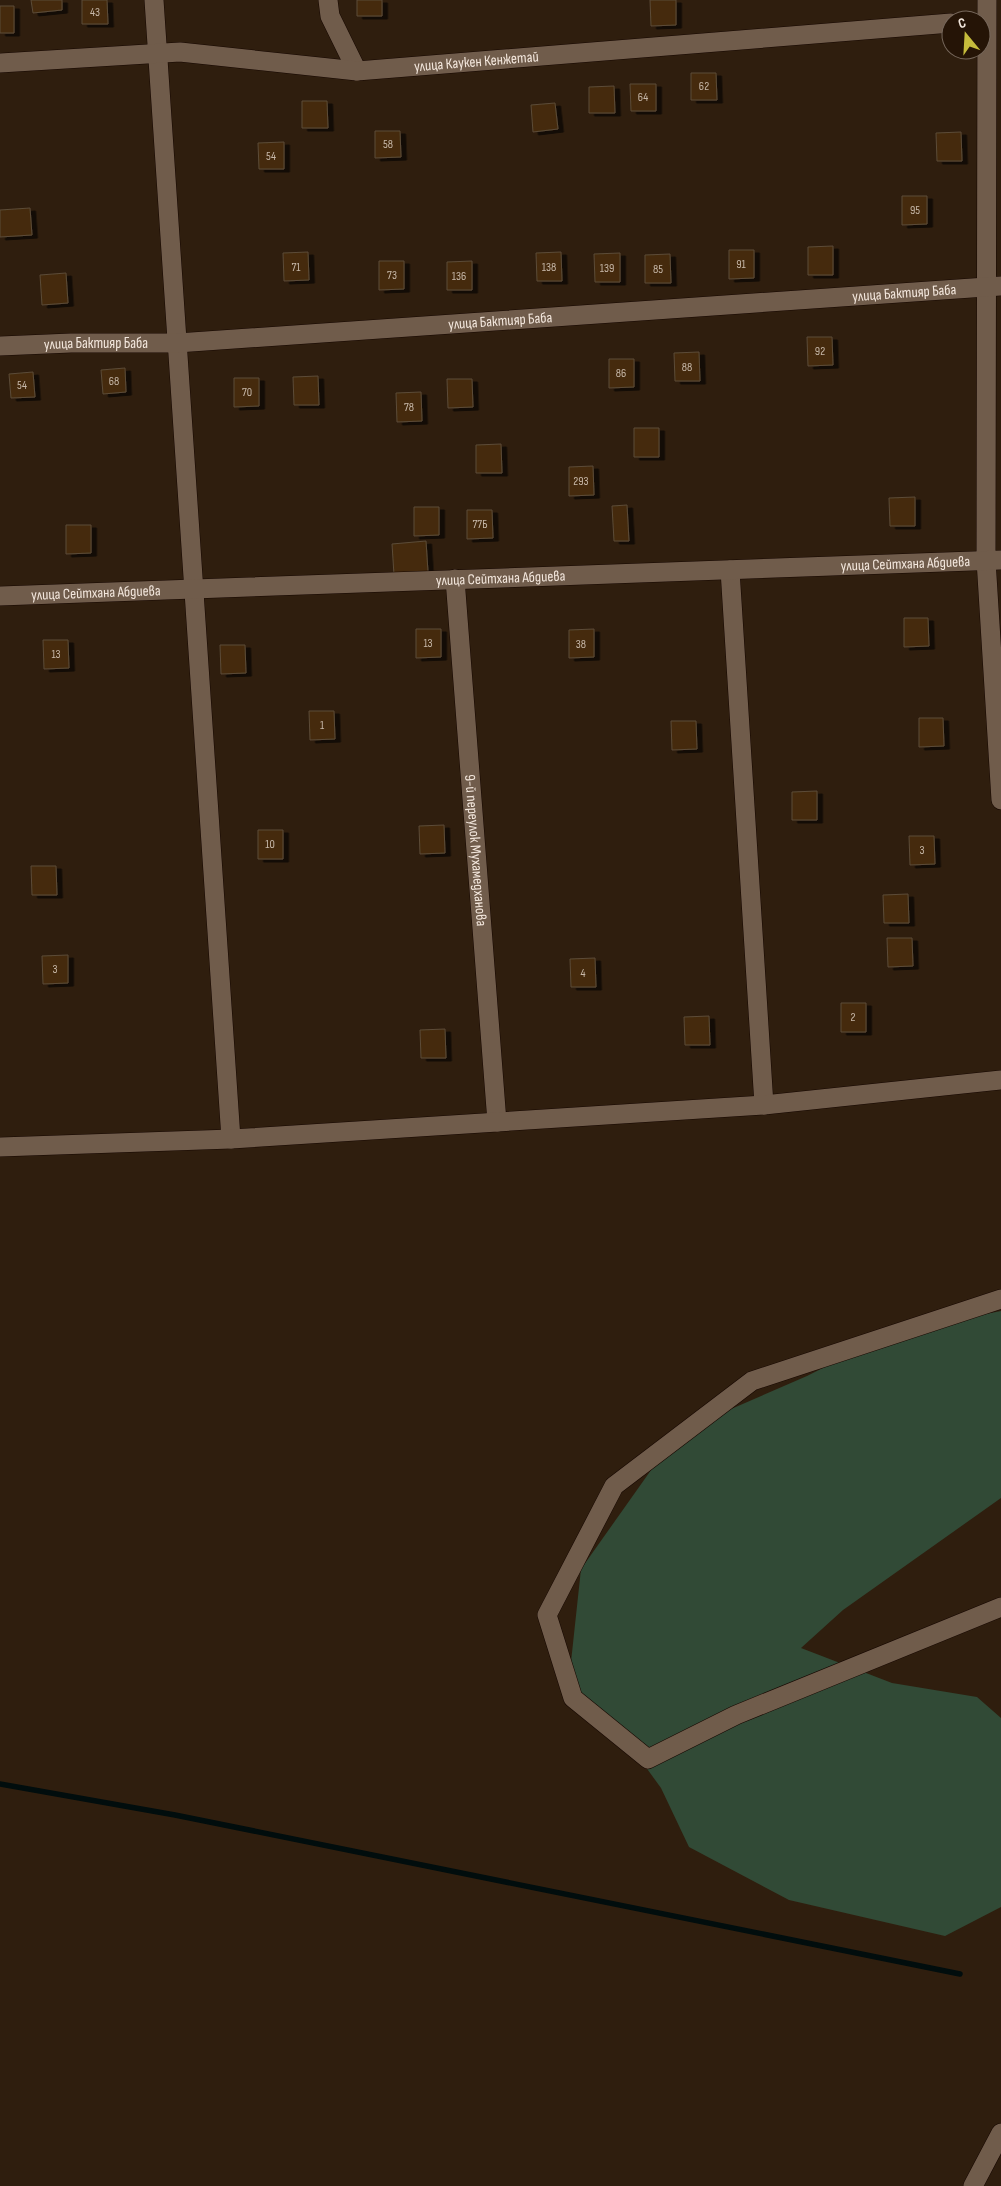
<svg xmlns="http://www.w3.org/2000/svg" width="1001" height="2186" viewBox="0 0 1001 2186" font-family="'Sofia Sans Condensed',sans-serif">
<defs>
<filter id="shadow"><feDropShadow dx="5.5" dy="3" stdDeviation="0" flood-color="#0009"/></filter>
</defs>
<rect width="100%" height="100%" fill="#2f1e0e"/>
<path fill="#314a36" d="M1001 1311V1498L843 1610 801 1648 892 1683 977 1697 1001 1718V1907L945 1936 789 1900 689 1847 661 1788 645 1766 567 1699 581 1569 678 1432 807 1376 894 1332Z"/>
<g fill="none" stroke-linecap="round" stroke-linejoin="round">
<path stroke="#010d0d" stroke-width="5.5" d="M0 1784 175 1815 960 1974"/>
</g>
<path fill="#442c0d" stroke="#5c4b38" filter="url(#shadow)" d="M31 0H62V10L33 13Z
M82 0H107L108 24H82Z
M357 0H382V16H357Z
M650 0H676V25L651 26Z
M0 6H14V33H0Z
M691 73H716L717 100H691Z
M630 84H656V111H631Z
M614 86 615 113H589V87Z
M302 101H327L328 128H302Z
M555 103 558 129 533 132 531 105Z
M375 131H400L401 157 375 158Z
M961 132 962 161H937L936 133Z
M284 142V169H259L258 143Z
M902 196H927V224L902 225Z
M30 208 32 235 0 237V210Z
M833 246V275H808V247Z
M729 250H754V278L729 279Z
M308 252 309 280 284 281 283 253Z
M561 252 562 281H537L536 253Z
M620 253V282H595L594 254Z
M670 254 671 283H645V255Z
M379 261H404V289L379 290Z
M472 261V290H447V262Z
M66 273 68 303 42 305 40 275Z
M807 337H832L833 365 808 366Z
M699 352 700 381H675L674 353Z
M609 359H634V387L609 388Z
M125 368 126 392 103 394 101 370Z
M33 372 35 397 11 398 9 374Z
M318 376 319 405H294L293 377Z
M234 378H259V406L234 407Z
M447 379H472L473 407 448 408Z
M421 392 422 421 397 422 396 393Z
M634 428H659V457H634Z
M501 444 502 473H476V445Z
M593 466 594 495 569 496V467Z
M915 497V526H890L889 498Z
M627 505 629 541H614L612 506Z
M414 507H439V535L414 536Z
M467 510H492L493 538 467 539Z
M66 525H91V553L66 554Z
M426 541 428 572 394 575 392 544Z
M904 618H928L929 646 904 647Z
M416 629H441V657L416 658Z
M594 629V657L569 658V630Z
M43 640H68L69 668 44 669Z
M220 645H245L246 673 221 674Z
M309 711H334L335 739 310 740Z
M919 718H943L944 746 919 747Z
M671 721H696L697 749 672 750Z
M817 791V820H792V792Z
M444 825 445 853 420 854 419 826Z
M258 830H283V859H258Z
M909 836H934L935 864 910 865Z
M31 866H56L57 895H32Z
M908 894 909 923H884L883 895Z
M887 938H912L913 966 888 967Z
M68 955V983L43 984 42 956Z
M595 958 596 987H571L570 959Z
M841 1003H866V1032H841Z
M709 1016 710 1045H685L684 1017Z
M445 1029 446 1058H421L420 1030Z"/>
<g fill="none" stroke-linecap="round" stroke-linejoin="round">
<g stroke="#160700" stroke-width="20">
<g id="minor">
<path d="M154 0 231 1139"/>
<path d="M328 0 330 16 357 71"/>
<path d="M987 0 986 560 1001 800"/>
<path id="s1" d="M0 63 180 52 357 71 951 23"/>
<path id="s2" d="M0 346 71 343H177L1001 286"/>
<path d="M730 570 764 1105"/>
<path id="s3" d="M455 579 497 1122"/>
<path id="s4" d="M0 596 1001 560"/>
<path d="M0 1147 231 1139 764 1105 1001 1080"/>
<path d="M1001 1299 752 1381 614 1486 547 1615 573 1698 648 1759 736 1715 1001 1607"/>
<path d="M973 2186 1001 2133"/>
</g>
</g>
<use href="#minor" stroke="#705c4b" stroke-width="19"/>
</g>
<g text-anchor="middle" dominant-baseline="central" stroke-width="5" stroke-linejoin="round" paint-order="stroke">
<g font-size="12" fill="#c7b8a9">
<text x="95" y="12">43</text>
<text x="704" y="86">62</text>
<text x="643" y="97">64</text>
<text x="388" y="144">58</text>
<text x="271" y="156">54</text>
<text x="915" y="210">95</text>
<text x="741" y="264">91</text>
<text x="296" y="267">71</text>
<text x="549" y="267">138</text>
<text x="607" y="268">139</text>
<text x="658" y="269">85</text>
<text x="392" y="275">73</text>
<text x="459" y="276">136</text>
<text x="820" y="351">92</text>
<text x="687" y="367">88</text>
<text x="621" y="373">86</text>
<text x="114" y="381">68</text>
<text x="22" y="385">54</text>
<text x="247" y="392">70</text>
<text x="409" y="407">78</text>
<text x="581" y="481">293</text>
<text x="480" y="524">77Б</text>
<text x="428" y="643">13</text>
<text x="581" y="644">38</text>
<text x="56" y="654">13</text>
<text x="322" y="725">1</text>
<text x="270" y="844">10</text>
<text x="922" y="850">3</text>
<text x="55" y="969">3</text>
<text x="583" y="973">4</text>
<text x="853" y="1017">2</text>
</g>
<g font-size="15" fill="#f3e7dd" stroke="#251406">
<text stroke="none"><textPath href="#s1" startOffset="478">улица Каукен Кенжетай</textPath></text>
<text stroke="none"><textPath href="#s2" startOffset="906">улица Бактияр Баба</textPath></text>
<text stroke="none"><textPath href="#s2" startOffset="501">улица Бактияр Баба</textPath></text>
<text stroke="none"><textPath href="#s2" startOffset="96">улица Бактияр Баба</textPath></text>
<text stroke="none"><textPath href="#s4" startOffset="906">улица Сейтхана Абдиева</textPath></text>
<text stroke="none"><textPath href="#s4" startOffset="501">улица Сейтхана Абдиева</textPath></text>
<text stroke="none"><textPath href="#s4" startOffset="96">улица Сейтхана Абдиева</textPath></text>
<text stroke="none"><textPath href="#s3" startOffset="272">9-й переулок Мухамедханова</textPath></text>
</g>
</g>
<g transform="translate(966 35) rotate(342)"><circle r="24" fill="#251406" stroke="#77685c"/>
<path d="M0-4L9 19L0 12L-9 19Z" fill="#c6bc3c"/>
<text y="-8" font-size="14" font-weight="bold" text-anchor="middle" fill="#f3e7dd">С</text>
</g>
</svg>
